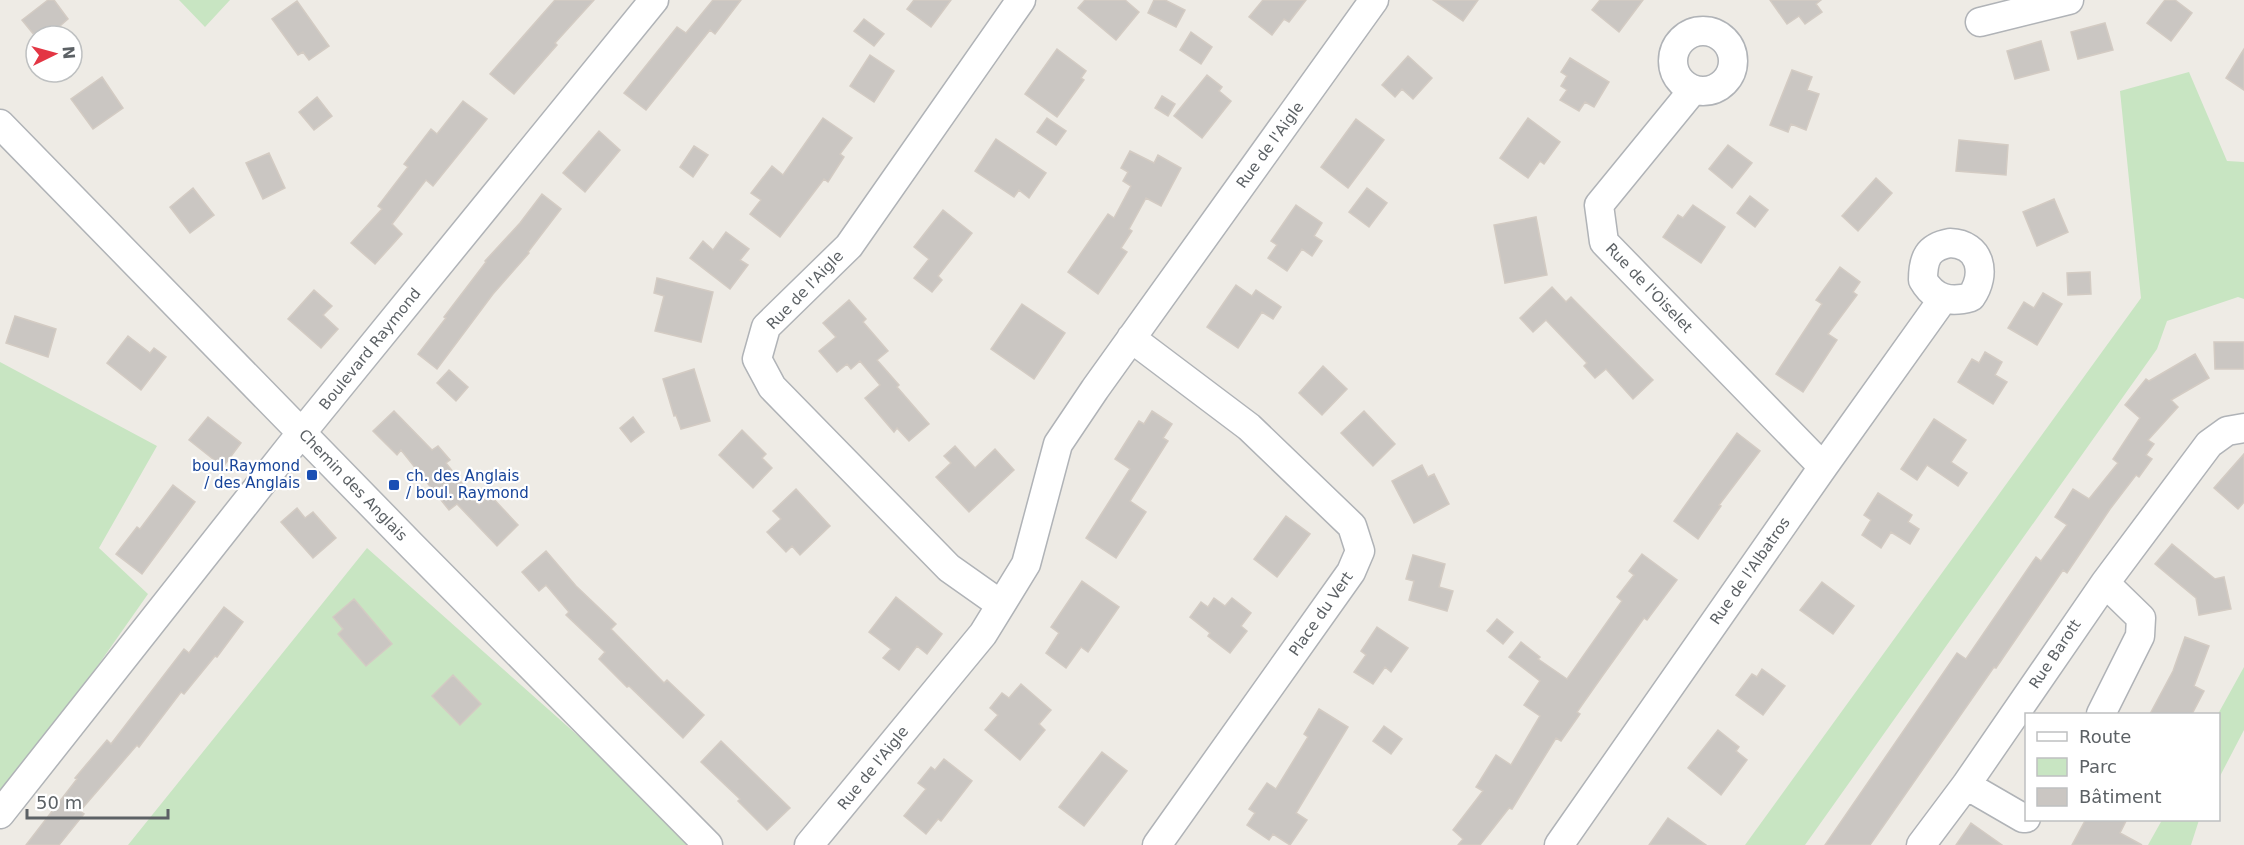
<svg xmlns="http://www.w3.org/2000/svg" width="2244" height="845" viewBox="0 0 2244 845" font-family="'DejaVu Sans',sans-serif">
<rect width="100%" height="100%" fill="#eeebe5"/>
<path fill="#c8e5c2" d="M179 0H230L205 27Z
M2189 72 2227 161 2244 162V299L2238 297 2167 321 2157 349 1805 845H1745L2141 298 2120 91Z
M0 362 157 446 99 548 148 594 0 805Z
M367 548 701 845H128Z
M2244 667V730L2219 778 2218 714Z
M2162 820H2199L2191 845H2148Z"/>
<path fill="#cac6c2" stroke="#d3cbc3" stroke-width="1.5" d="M48 0H54L68 19 60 26 68 36H35L22 20Z
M555 0H594L555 43 557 45 514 94 490 74Z
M713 0H741L715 34 710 30 646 110 624 93 677 27 686 33Z
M914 0H951L931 27 907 9Z
M1085 0H1125L1139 12 1116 40 1078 8Z
M1154 0H1165L1185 10 1176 27 1148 13Z
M1263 0H1306L1289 22 1284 19 1272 35 1249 17Z
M1433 0H1478L1463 21Z
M1600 0H1643L1619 32 1592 10Z
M1770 0H1821L1816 4 1822 12 1805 24 1799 16 1787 24Z
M2165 0H2175L2192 13 2171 41 2147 23Z
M297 1 329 46 309 60 303 52 298 55 272 19Z
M864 19 884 34 874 46 854 31Z
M2105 23 2113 50 2078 59 2071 32Z
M1191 32 1212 47 1201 64 1180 50Z
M2041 41 2049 70 2015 79 2007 51Z
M1057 49 1086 71 1081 78 1084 80 1057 117 1025 94Z
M2244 49V90L2226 78Z
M870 55 894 71 874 102 850 86Z
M1408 56 1432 78 1413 99 1402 89 1395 97 1382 85Z
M1570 58 1609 82 1594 107 1585 102 1579 111 1560 100 1567 90 1561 86 1567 76 1561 72Z
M1792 70 1812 77 1807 90 1819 94 1806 130 1791 124 1788 132 1770 125Z
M1207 75 1222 87 1219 91 1231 101 1202 138 1174 116Z
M102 77 123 108 93 129 71 99Z
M1162 96 1175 104 1168 116 1155 108Z
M317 97 332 116 314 130 299 112Z
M463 101 487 119 433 186 426 180 392 224 402 234 375 264 351 243 382 209 378 206 408 167 404 164 431 129 437 134Z
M823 118 852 138 840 154 844 157 828 182 824 179 780 237 750 214 761 200 751 193 772 166 783 175Z
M1047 118 1066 131 1056 145 1037 132Z
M1528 118 1560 142 1544 164 1540 161 1528 178 1500 158Z
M1356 119 1384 140 1348 188 1321 167Z
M599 131 620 150 585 192 563 173Z
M996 139 1046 173 1029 198 1019 190 1014 197 975 171Z
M1959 140 2008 145 2006 175 1956 171Z
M1728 145 1752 163 1732 188 1709 169Z
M694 146 708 155 693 177 680 167Z
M1130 151 1154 163 1158 155 1181 168 1161 206 1146 198 1129 229 1132 231 1121 248 1127 252 1098 294 1068 272 1108 214 1114 218 1131 186 1123 181 1128 172 1121 168Z
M269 153 285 188 263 199 246 163Z
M1876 178 1892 193 1858 231 1842 216Z
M193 188 214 215 190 233 170 207Z
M1367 188 1387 203 1369 227 1349 212Z
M542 194 561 209 528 252 529 253 493 294 437 369 418 354 446 318 444 317 486 262 485 261 520 223Z
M1750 196 1768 210 1755 227 1737 213Z
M2054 199 2068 232 2037 246 2023 212Z
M1296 205 1322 223 1314 236 1322 241 1312 256 1302 249 1287 271 1268 258 1277 245 1271 241Z
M1693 205 1725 227 1701 263 1663 237 1678 215 1683 218Z
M943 210 972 233 938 276 942 280 932 292 914 278 929 259 914 247Z
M1536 217 1547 275 1505 283 1494 225Z
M726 232 749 249 740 260 748 265 730 289 690 258 703 241 713 250Z
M1840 267 1860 282 1853 292 1857 295 1828 334 1837 340 1803 392 1776 374 1822 304 1816 300Z
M2090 272 2091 294 2068 295 2067 273Z
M657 278 713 292 701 342 655 331 664 296 654 293Z
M1236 285 1252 296 1256 290 1281 307 1273 319 1262 312 1238 348 1207 327Z
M1552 287 1566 302 1571 297 1653 380 1633 399 1606 369 1595 378 1584 366 1587 363 1546 320 1533 332 1520 318Z
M314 290 332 306 323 315 338 329 321 348 288 319Z
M2043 293 2062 304 2037 345 2008 328 2024 302 2034 308Z
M849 300 866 319 863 322 888 351 877 360 899 385 897 387 929 424 909 441 897 428 894 432 865 398 880 385 860 361 851 369 847 364 837 372 819 351 836 337 823 323Z
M1022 304 1065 333 1034 379 991 349Z
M15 316 56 329 48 357 6 343Z
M128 336 150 353 154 348 166 357 141 390 107 363Z
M2214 342H2244V369H2215Z
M1985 352 2002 362 1995 375 2007 382 1993 404 1958 382 1972 359 1979 363Z
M2195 354 2209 378 2171 400 2178 407 2148 440 2154 444 2146 455 2152 459 2139 477 2136 475 2110 509 2067 573 2063 570 1996 668 1994 667 1870 845H1825L1957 653 1966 659 2036 557 2041 561 2067 525 2055 517 2073 489 2089 499 2118 463 2113 459 2140 418 2125 405 2146 379 2149 381Z
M1323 366 1347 389 1322 415 1299 393Z
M694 369 710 421 681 429 676 415 674 416 663 379Z
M449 370 468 387 456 401 437 383Z
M394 411 432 450 438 446 450 460 446 463 479 505 490 495 518 525 497 546 457 504 449 510 401 450 397 455 373 431Z
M1152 411 1172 424 1163 438 1168 441 1130 501 1146 512 1116 558 1086 538 1130 469 1115 459 1139 421 1144 424Z
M1364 411 1395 444 1373 466 1341 433Z
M208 417 241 443 223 467 189 440Z
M633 417 644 432 631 442 620 428Z
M1934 419 1966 440 1951 462 1967 473 1958 486 1927 465 1917 480 1901 469Z
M742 430 766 454 762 458 772 468 753 488 719 455Z
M1737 433 1760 451 1719 505 1721 506 1698 539 1674 521Z
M955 446 975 468 995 449 1014 470 969 512 936 477 951 463 944 456Z
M2244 454V502L2238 509 2214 488Z
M1422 465 1428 477 1434 474 1449 504 1414 523 1392 481Z
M173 485 195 502 142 574 116 554 137 527 140 529Z
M796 489 830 526 800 555 792 546 786 552 767 532 781 519 773 511Z
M1878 493 1912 515 1908 522 1919 529 1910 544 1891 532 1881 548 1862 535 1871 520 1864 515Z
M297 508 305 518 313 512 336 538 313 558 281 522Z
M1286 516 1310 534 1277 577 1254 559Z
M2172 544 2215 579 2224 577 2231 609 2199 615 2196 598 2155 564Z
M546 551 576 586 616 624 611 629 664 683 667 680 704 715 683 738 629 686 627 687 599 659 605 652 566 615 569 612 546 585 539 591 522 572Z
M1642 554 1677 580 1647 620 1644 618 1603 675 1577 712 1580 714 1561 741 1556 738 1512 809 1509 808 1480 845H1458L1463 839 1453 830 1483 791 1476 787 1496 755 1511 765 1540 716 1524 705 1540 681 1509 657 1521 642 1540 657 1538 659 1567 679 1622 601 1617 597 1634 575 1629 571Z
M1413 555 1445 564 1439 587 1453 591 1447 611 1409 600 1414 581 1406 579Z
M1082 581 1119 607 1088 652 1081 647 1066 668 1046 653 1059 633 1051 627Z
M1822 582 1854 606 1833 634 1800 610Z
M896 597 942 634 927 654 917 646 899 670 883 658 891 649 869 632Z
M1214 598 1225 606 1232 598 1251 613 1241 626 1247 631 1230 653 1208 636 1210 633 1190 617 1201 602 1208 607Z
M354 599 392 644 366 666 338 634 343 629 333 617Z
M224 607 243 622 217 657 215 656 184 694 181 692 139 747 137 745 80 811 84 814 59 845H26L77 779 75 778 107 740 111 744 184 649 189 653Z
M1497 619 1513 632 1503 644 1487 631Z
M1377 627 1408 648 1391 672 1385 667 1373 684 1354 672 1366 655 1361 651Z
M2185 637 2209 646 2194 686 2204 691 2192 714H2150L2173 671Z
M1762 669 1785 686 1763 715 1736 695 1752 674 1757 677Z
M453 675 481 704 460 725 432 696Z
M1021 684 1051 710 1039 724 1045 730 1020 760 985 730 998 715 990 708 1002 693 1009 698Z
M1319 709 1348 727 1296 813 1307 820 1290 845 1273 834 1269 840 1247 825 1255 813 1249 809 1267 783 1276 789 1308 737 1304 734Z
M1384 726 1402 739 1391 754 1373 741Z
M1718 730 1739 747 1736 751 1747 760 1721 795 1688 768Z
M721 741 790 808 767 830 738 801 740 799 701 762Z
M1102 752 1127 771 1084 826 1059 807Z
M944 759 972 781 941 821 938 819 926 834 904 816 926 789 918 783 931 767 935 770Z
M1668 818 1706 845H1649Z
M2086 819H2127L2120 833 2142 845H2072Z
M1971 823 2002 845H1956Z"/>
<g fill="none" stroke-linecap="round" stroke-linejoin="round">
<g stroke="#b0b3b7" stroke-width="31">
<path id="minor" d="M1980 22 2069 0
M1673 61a30 30 0 1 1 60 0a30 30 0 1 1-60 0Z
M1693 90 1599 205 1604 242 1823 467
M0 124 413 547 708 845
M1950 243C1981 244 1987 274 1971 297 1950 303 1934 299 1923 280 1923 258 1928 247 1950 243Z
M1131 338 1249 427 1352 526 1360 551 1351 572 1157 845
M1000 604 949 568 772 387 757 359 766 327 849 246 1021 0
M2101 714 2140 636 2141 618 2105 583
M1966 785 2023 818H2026
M0 814 290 447 654 0
M809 845 983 634 1026 564 1058 444 1095 389 1374 0
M1559 845 1823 467 1943 299
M1921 845 1966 785 2105 583 2209 444 2227 431 2244 428"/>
</g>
<use href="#minor" stroke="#fff" stroke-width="28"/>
</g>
<g fill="#1a4fb4" stroke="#fff" stroke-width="2">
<rect x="306" y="469" width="12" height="12" rx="3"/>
<rect x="388" y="479" width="12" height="12" rx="3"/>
</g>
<g text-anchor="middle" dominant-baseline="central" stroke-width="4.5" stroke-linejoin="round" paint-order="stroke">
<g font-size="15" fill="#5c6165" stroke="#fff">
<text transform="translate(1270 145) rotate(-54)">Rue de l'Aigle</text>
<text transform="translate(1649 288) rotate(46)">Rue de l'Oiselet</text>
<text transform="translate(805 290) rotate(-46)">Rue de l'Aigle</text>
<text transform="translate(370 349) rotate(-51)">Boulevard Raymond</text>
<text transform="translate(353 485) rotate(46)">Chemin des Anglais</text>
<text transform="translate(1750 571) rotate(-55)">Rue de l'Albatros</text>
<text transform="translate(1321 614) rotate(-55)">Place du Vert</text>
<text transform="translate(2055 654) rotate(-56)">Rue Barott</text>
<text transform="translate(873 768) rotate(-51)">Rue de l'Aigle</text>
</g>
<g font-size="15" fill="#164399" stroke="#fff" text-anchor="end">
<text x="300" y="466">boul.Raymond<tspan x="300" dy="17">/ des Anglais</tspan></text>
<text x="406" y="476" text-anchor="start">ch. des Anglais<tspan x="406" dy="17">/ boul. Raymond</tspan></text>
</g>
</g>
<rect x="2025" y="713" width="195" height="108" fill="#ffffff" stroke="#bec0c1" stroke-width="1.5"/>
<rect x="2037" y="732" width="30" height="9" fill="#ffffff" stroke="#bec0c1" stroke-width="1.5"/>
<text x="2079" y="743" font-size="18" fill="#5c6165">Route</text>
<rect x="2037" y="758" width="30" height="18" fill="#c8e5c2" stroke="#bec0c1" stroke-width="1.5"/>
<text x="2079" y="773" font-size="18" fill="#5c6165">Parc</text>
<rect x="2037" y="788" width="30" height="18" fill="#cac6c2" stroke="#bec0c1" stroke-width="1.5"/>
<text x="2079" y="803" font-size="18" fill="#5c6165">Bâtiment</text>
<g transform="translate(54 54) rotate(85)"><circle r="28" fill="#ffffff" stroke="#bec0c1" stroke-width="1.5"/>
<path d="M0-4.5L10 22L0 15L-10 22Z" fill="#e33644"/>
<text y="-9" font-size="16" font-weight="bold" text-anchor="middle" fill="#5c6165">N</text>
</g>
<path d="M27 809v9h141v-9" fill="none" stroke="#5c6165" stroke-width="3"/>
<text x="36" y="809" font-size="18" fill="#5c6165" stroke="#ffffff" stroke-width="4.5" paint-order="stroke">50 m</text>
</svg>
